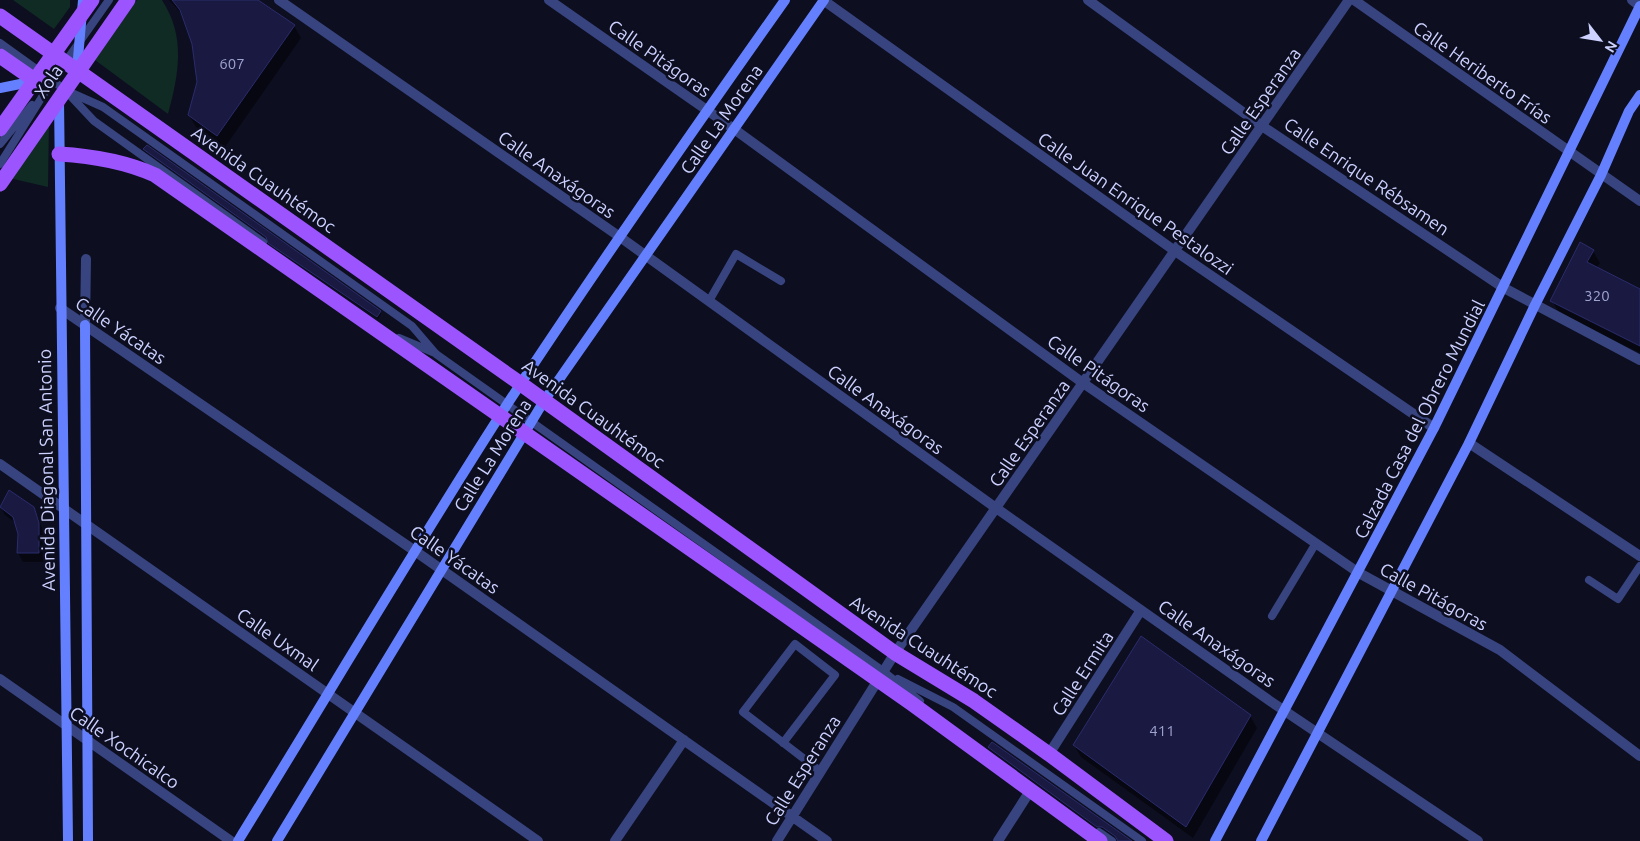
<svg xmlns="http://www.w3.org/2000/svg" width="1640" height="841" viewBox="0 0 1640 841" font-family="Ubuntu,sans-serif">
<rect width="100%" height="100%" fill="#0d0e20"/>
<path fill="#102a24" d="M13 0H70V7L54 29Z
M137 0H162C186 37 179 74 168 114L95 60Z
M49 122 48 187 9 178Z"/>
<path fill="#0007" d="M169 0H256L294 26 301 38 225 147 196 127 189 115 199 82 193 43 184 16Z
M145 149 380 312 381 314 378 319 271 245 268 239Z
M1593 251 1600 263 1596 269 1640 290V353L1559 313 1552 301Z
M9 491 33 508 38 518 44 533 43 562H23L18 553 19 534 16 523 5 515 0 506Z
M1141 638 1250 716 1257 728 1193 838 1081 757 1074 745Z
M989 747 1130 841H1118L1117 838 1104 829H1099Z"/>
<path fill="#191941" stroke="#2b2c6d" d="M172 0H258L295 25 217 136 188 115 197 82 192 44 180 10Z
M147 145 381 311 377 317 268 243 266 237 143 149Z
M1580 242 1594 250 1587 262 1640 289V346L1550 301Z
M9 490 34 507 39 523V553H17L18 534 13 517 0 507Z
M1141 636 1251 715 1186 827 1073 745Z
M992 742 1132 841H1118L1115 836 1102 827H1097L988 747Z"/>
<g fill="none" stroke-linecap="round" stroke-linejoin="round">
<path stroke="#38447f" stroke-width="8" d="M0 43 64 89 94 121 263 242
M65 90 103 107 412 326 436 354 883 671 920 701
M0 144 32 105
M0 164 52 81 109 0
M709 301 736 254 781 281
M399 338 435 353
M1589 580 1618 599 1640 566
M1272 616 1316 543
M898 679 953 707 1142 841
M783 743 835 675 795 644 743 712 820 771
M1099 832 1112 841"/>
<path stroke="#38447f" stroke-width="10" d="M279 0 620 237 996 508 1270 701 1478 841
M549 0 734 129 1083 383 1359 573 1500 650 1640 756
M823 0 1175 251 1434 428
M1088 0 1262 126 1504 288 1640 360
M1354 0 1640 201
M1632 0 1640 6
M60 308 415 551 827 841
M85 325 86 259
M1469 443 1640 556
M0 464 538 841
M0 679 231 841
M1049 754 1141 610
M615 841 684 740
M777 841 895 653 1349 0
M998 841 1030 791"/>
<path stroke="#6480fe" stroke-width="10" d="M77 70 83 0
M0 88 35 81
M59 100 68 841
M85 325 88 841
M238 841C328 695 415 547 508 403 597 267 691 133 785 0
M277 841 544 401 824 0
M1215 841 1434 428 1640 6
M1261 841 1469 443 1535 305 1601 175 1629 111 1640 95"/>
<path stroke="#9b54fe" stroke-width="15" d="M0 16 521 384 895 653 974 701 1049 754 1166 841
M0 56 36 81
M0 129 92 0
M59 154C93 156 124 161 155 175L911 703 1100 841
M0 184 128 0"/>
</g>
<g text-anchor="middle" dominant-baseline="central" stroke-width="5" stroke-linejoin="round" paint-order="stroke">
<g font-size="15" fill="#9fa3d0">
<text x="232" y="63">607</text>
<text x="1597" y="295">320</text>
<text x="1162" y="730">411</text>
</g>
<g font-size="18" fill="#ccd1ff" stroke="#0d0e20">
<text transform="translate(660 58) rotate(35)">Calle Pitágoras</text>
<text transform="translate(1483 72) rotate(35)">Calle Heriberto Frías</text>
<text transform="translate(48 81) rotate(-56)">Xola</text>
<text transform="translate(1260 101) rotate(-55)">Calle Esperanza</text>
<text transform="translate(721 119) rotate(-55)">Calle La Morena</text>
<text transform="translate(557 174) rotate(35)">Calle Anaxágoras</text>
<text transform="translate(1367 176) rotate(34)">Calle Enrique Rébsamen</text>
<text transform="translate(264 179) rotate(35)">Avenida Cuauhtémoc</text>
<text transform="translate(1136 203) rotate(35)">Calle Juan Enrique Pestalozzi</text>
<text transform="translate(121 330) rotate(34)">Calle Yácatas</text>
<text transform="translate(1099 373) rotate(35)">Calle Pitágoras</text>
<text transform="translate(886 409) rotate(36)">Calle Anaxágoras</text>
<text transform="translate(594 413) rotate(36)">Avenida Cuauhtémoc</text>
<text transform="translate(1419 419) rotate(-63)">Calzada Casa del Obrero Mundial</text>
<text transform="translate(1029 433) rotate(-55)">Calle Esperanza</text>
<text transform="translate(492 455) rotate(-58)">Calle La Morena</text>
<text transform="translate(46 470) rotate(-91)">Avenida Diagonal San Antonio</text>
<text transform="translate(455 559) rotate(35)">Calle Yácatas</text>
<text transform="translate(1434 596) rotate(29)">Calle Pitágoras</text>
<text transform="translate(278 639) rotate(35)">Calle Uxmal</text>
<text transform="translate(1217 643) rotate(35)">Calle Anaxágoras</text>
<text transform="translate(924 646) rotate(33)">Avenida Cuauhtémoc</text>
<text transform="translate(1082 673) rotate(-57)">Calle Ermita</text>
<text transform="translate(125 747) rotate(35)">Calle Xochicalco</text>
<text transform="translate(802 770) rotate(-58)">Calle Esperanza</text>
</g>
</g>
<g transform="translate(1600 40) rotate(121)" stroke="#0d0e20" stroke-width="4" paint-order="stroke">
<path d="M0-4L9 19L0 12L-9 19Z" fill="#ccd1ff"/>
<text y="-8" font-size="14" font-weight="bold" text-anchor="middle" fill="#ccd1ff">N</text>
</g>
</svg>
